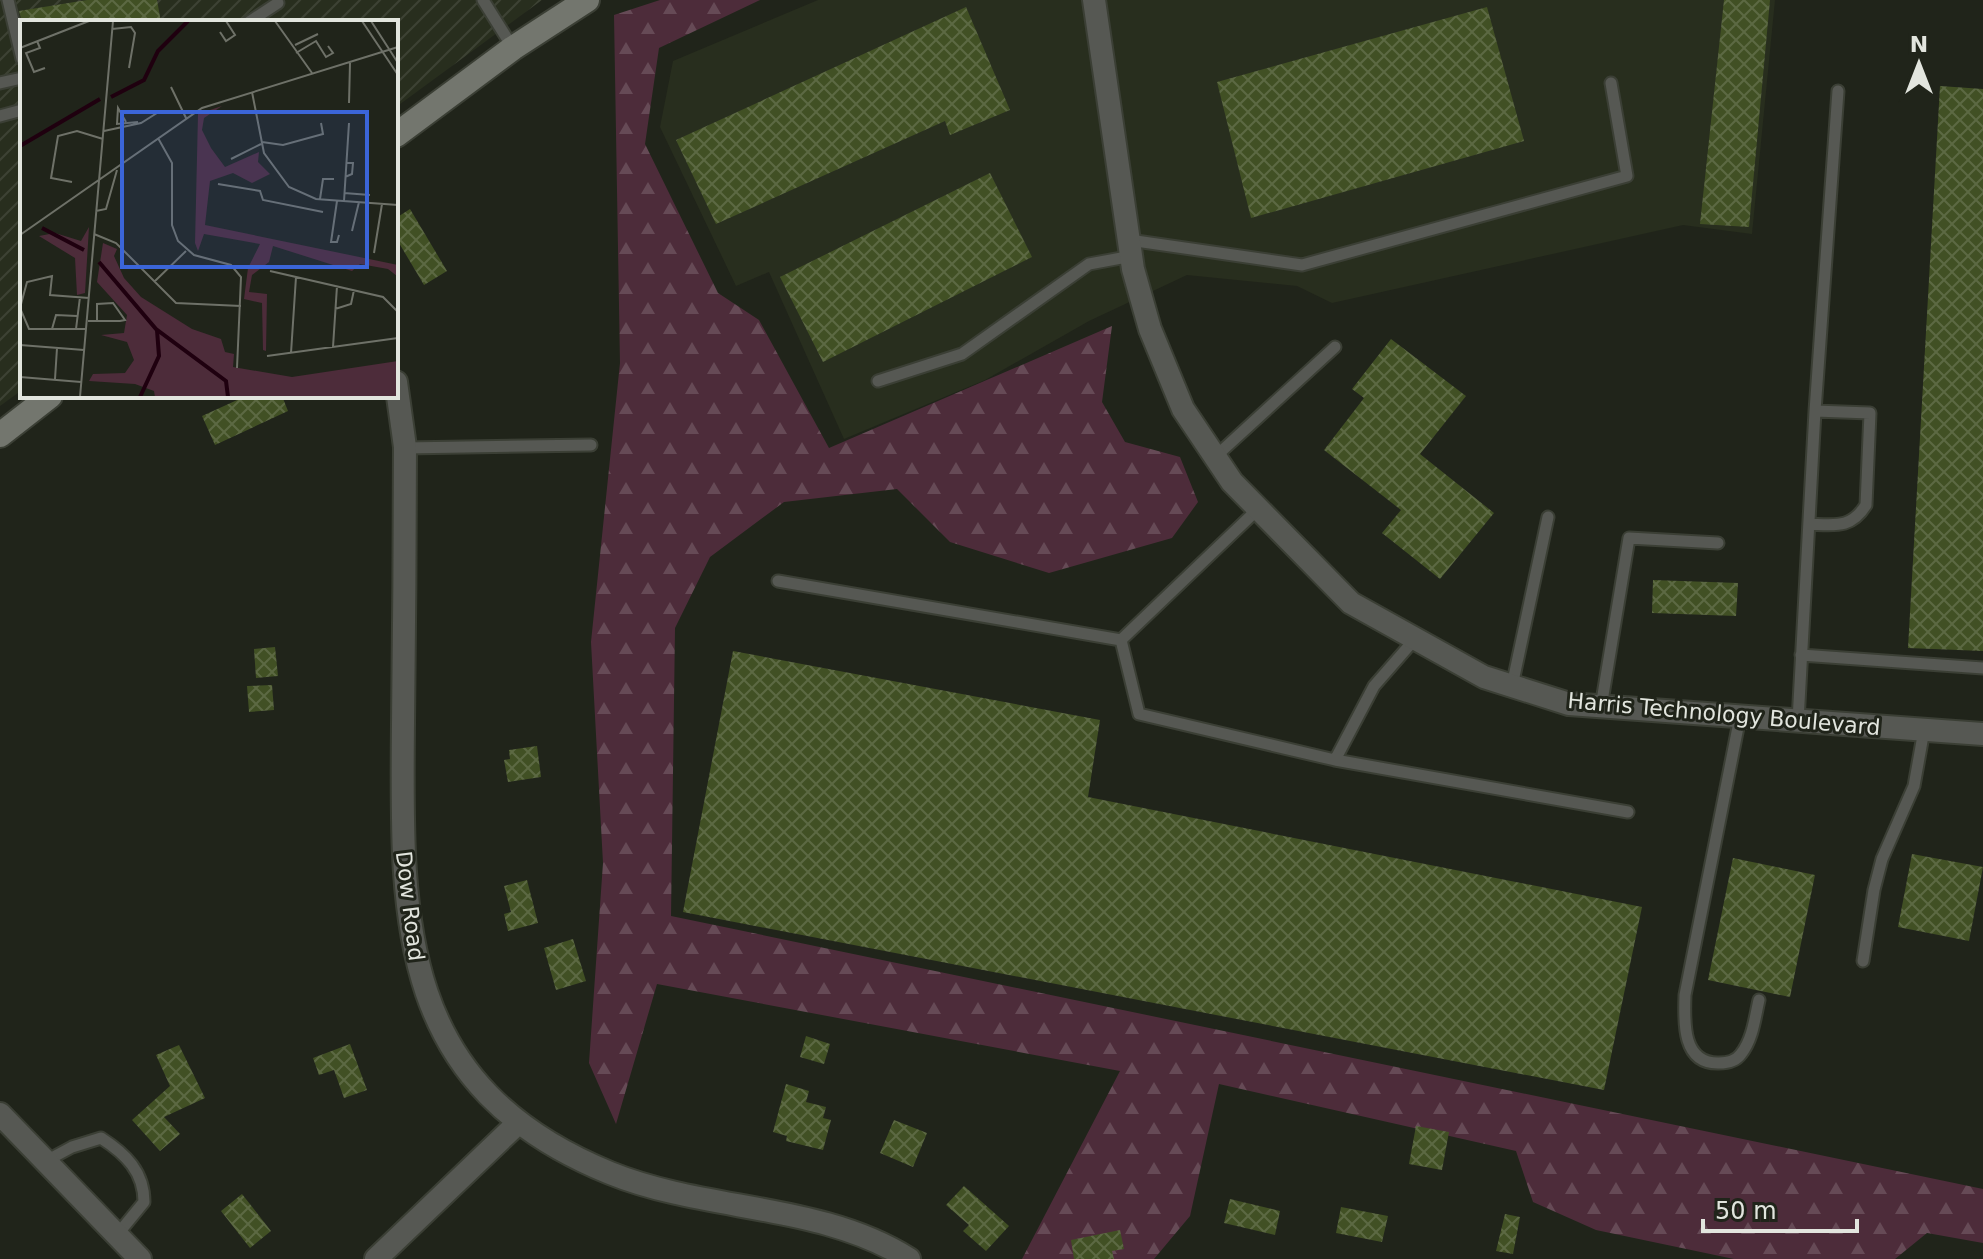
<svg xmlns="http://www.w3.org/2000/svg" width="1983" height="1259" viewBox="0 0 1983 1259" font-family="'DejaVu Sans',sans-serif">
<defs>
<pattern id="industrial-furrows" width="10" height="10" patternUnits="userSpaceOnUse" patternTransform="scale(2)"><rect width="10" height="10" fill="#282e1e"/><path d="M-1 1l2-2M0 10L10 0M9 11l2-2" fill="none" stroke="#3d4234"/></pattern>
<pattern id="forest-firs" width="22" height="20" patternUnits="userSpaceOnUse" patternTransform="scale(2)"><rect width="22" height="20" fill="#4d2c3a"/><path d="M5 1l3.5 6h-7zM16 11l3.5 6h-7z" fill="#664a56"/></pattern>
<pattern id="building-cross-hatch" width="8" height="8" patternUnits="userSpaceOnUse" patternTransform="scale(2)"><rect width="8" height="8" fill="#415024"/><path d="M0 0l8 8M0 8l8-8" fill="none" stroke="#5c6943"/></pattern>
</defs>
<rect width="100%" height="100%" fill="#20241a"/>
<path fill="#282e1e" d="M818 0H1775L1752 234 1683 225 1332 303 1297 286 1187 275 1089 321 985 380 844 439 769 272 736 286 660 127 673 61Z"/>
<path fill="url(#industrial-furrows)" d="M0 0H542L396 107V22H22V390L0 406Z"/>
<path fill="url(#forest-firs)" d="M660 0H760L659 48 645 144 718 293 759 320 829 448 1112 326 1102 402 1125 442 1180 457 1198 502 1172 538 1049 573 950 542 897 489 784 502 710 557 675 628 671 916 1983 1189V1243L1927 1233 1895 1259H1734L1596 1230 1533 1202 1516 1151 1219 1084 1190 1216 1154 1259H1022L1120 1071 657 984 616 1124 589 1063 603 863 591 642 620 363 614 15Z"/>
<path fill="url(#building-cross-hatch)" d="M87 0H157L161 22H22L19 11Z
M1724 0H1770L1749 227 1700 224Z
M966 7 1010 110 950 135 945 121 716 224 676 140Z
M1487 7 1524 141 1251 218 1217 82Z
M1940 86 1983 89V651L1908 648Z
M990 173 1032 257 823 362 780 277Z
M410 209 447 271 424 285 396 238V218Z
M1391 339 1466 396 1420 454 1494 513 1440 579 1382 533 1401 510 1324 450 1364 398 1352 389Z
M246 396H282L288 411 215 445 202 416Z
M1653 580 1738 583 1736 616 1652 613Z
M275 647 278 676 256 678 254 649Z
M733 651 1100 720 1088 797 1642 907 1604 1090 683 912Z
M272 685 274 710 249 712 247 686Z
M537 746 541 777 508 782 504 760 510 759 509 750Z
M1912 854 1983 867 1969 941 1898 927Z
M1733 858 1815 875 1790 997 1708 980Z
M527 880 538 923 508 931 504 914 511 912 504 886Z
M573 939 586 981 556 990 544 948Z
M806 1036 830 1044 824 1064 800 1057Z
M350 1044 367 1090 344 1098 334 1070 319 1075 313 1058Z
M179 1045 205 1098 164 1117 180 1134 160 1151 132 1120 170 1086 156 1055Z
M786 1084 809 1091 806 1102 826 1107 823 1118 831 1120 823 1150 786 1141 787 1136 773 1132Z
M894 1120 927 1133 913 1167 880 1153Z
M1416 1126 1449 1132 1442 1170 1409 1164Z
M964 1186 1009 1226 986 1251 963 1231 969 1225 946 1205Z
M242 1194 271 1231 250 1248 221 1211Z
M1230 1199 1280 1211 1275 1235 1224 1223Z
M1341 1207 1388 1216 1382 1242 1336 1233Z
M1505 1214 1520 1217 1513 1254 1496 1251Z
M1120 1230 1124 1249 1112 1251 1114 1259H1074L1071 1240Z"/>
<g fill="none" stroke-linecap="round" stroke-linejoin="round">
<g stroke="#3b3f35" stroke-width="15">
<path id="lane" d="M8 0 22 59
M483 0 513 48
M249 22 278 3
M0 83 22 78
M0 116 22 110
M1129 240 1302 265 1627 176 1611 83
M878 381 962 354 1089 264 1132 256
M405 448 591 445
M1215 457 1335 347
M1809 524C1835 525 1851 529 1866 505L1870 413 1815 411
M778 581 1121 640 1139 714 1335 760 1628 812
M1121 640 1258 509
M1801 655 1983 668
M1512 686 1548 517
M1601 707 1629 538 1718 543
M1740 717 1685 995C1684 1022 1682 1064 1719 1063 1728 1063 1736 1061 1741 1054 1753 1039 1755 1017 1759 1000
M1798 721 1815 411 1838 91
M1335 760 1374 686 1415 639
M1863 961 1874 890 1882 859 1914 786 1924 730
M46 1161 72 1147 101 1138C126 1154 144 1172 144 1202L117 1235"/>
</g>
<g stroke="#3b3f35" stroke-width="26">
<path id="street" d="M1094 0 1133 269 1150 329 1183 409 1232 482 1351 603 1484 677 1569 704 1983 734
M396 382 405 447C405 539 404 632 403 724 401 922 397 1086 610 1173 706 1212 821 1203 909 1259
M0 1114 140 1259
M376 1259 517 1124"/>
</g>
<g stroke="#3b3f35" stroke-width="28">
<path id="secondary" d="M396 135 513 48 587 0
M0 435 50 396"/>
</g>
<use href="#lane" stroke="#565853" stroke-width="11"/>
<use href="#street" stroke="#565853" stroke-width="22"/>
<use href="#secondary" stroke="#73766e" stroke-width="24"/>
</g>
<g text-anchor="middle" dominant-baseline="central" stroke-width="6" stroke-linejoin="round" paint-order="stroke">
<g font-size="22" fill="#e2e5de" stroke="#20241a">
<text transform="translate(1724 714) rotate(5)">Harris Technology Boulevard</text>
<text transform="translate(410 906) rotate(83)">Dow Road</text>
</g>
</g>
<g transform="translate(20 20)">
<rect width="378" height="378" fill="#20241a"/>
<path d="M202 86 184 98 182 110 191 128 205 147 239 132 238 142 250 154 232 163 213 153 190 161 185 205 378 245V264L377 256 368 249 340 244 332 251 253 226 249 242 232 255 229 272 247 274 246 331 243 330 242 283 224 279 228 248 240 224 184 214 178 231 175 223 178 94ZM69 207 65 273 57 275 55 238 19 216 35 213 61 221ZM83 223 97 229 94 236 104 258 121 277 172 309 201 319 205 332 214 334 213 347 272 357 378 341V377H135L134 371 115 364 69 361 73 354 105 353 114 340 107 322 81 315 104 313 107 295 77 262Z" fill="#4d2c3a"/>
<path fill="none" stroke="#1f000f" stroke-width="4" d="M91 77 124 60 138 31 168 1M0 126 80 79M22 208 64 230M79 242 136 309 206 361 208 377M120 377 139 336 137 310"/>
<path fill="none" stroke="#6e7168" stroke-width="2" d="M255 1 292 53M342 1 378 55M351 1 378 43M92 9 111 7 115 13 109 48M200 12 206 21 215 15 206 1M17 21 20 28 6 33 14 52 25 48M275 25 298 14M0 28 69 1M276 33 296 21 306 37 313 33 308 26M151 67 166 98M232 72 244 133 269 167 296 179 378 185M329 83 330 43M106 102 98 88 97 104 118 102M84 111 121 103 137 93M138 118 152 143V205L158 221 174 235 211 245 221 257 217 348M242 122 263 125 303 114 301 103M211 139 241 124M325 157 332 154 333 143H326M52 162 31 158 38 116 57 111 83 119M198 164 240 171 243 180 303 192M324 173 350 175M300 179 303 159H314M317 181 311 222H317L319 215M324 181 329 103M76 191 86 189 97 150M332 211 339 182M74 214 96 223 156 283 221 286M0 215 182 88 378 27M354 233 362 184M250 251 363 277 378 292M134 262 166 231M315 289 331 284 334 270M68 301H100L105 300 93 283 77 284V301M32 309 36 295 57 296M56 309 60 277M66 309H9L0 288 7 262 32 256 30 275 69 278M0 325 64 330M313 327 317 266M271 333 276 257M247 336 378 318M0 357 61 362M35 359 37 328M60 377 93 1"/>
<path fill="#3b65d9" fill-opacity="0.15" stroke="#3b65d9" stroke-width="4" d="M102 92H347V247H102Z"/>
<rect width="378" height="378" fill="none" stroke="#e2e5de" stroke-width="4"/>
</g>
<g transform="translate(1919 64)" stroke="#20241a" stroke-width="6" paint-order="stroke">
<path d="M0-6L14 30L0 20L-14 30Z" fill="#e2e5de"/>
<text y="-12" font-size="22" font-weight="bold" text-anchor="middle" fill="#e2e5de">N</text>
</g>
<path d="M1703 1219v12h154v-12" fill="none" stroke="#e2e5de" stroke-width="4"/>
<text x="1715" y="1219" font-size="24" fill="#e2e5de" stroke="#20241a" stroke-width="6" paint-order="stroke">50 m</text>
</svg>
